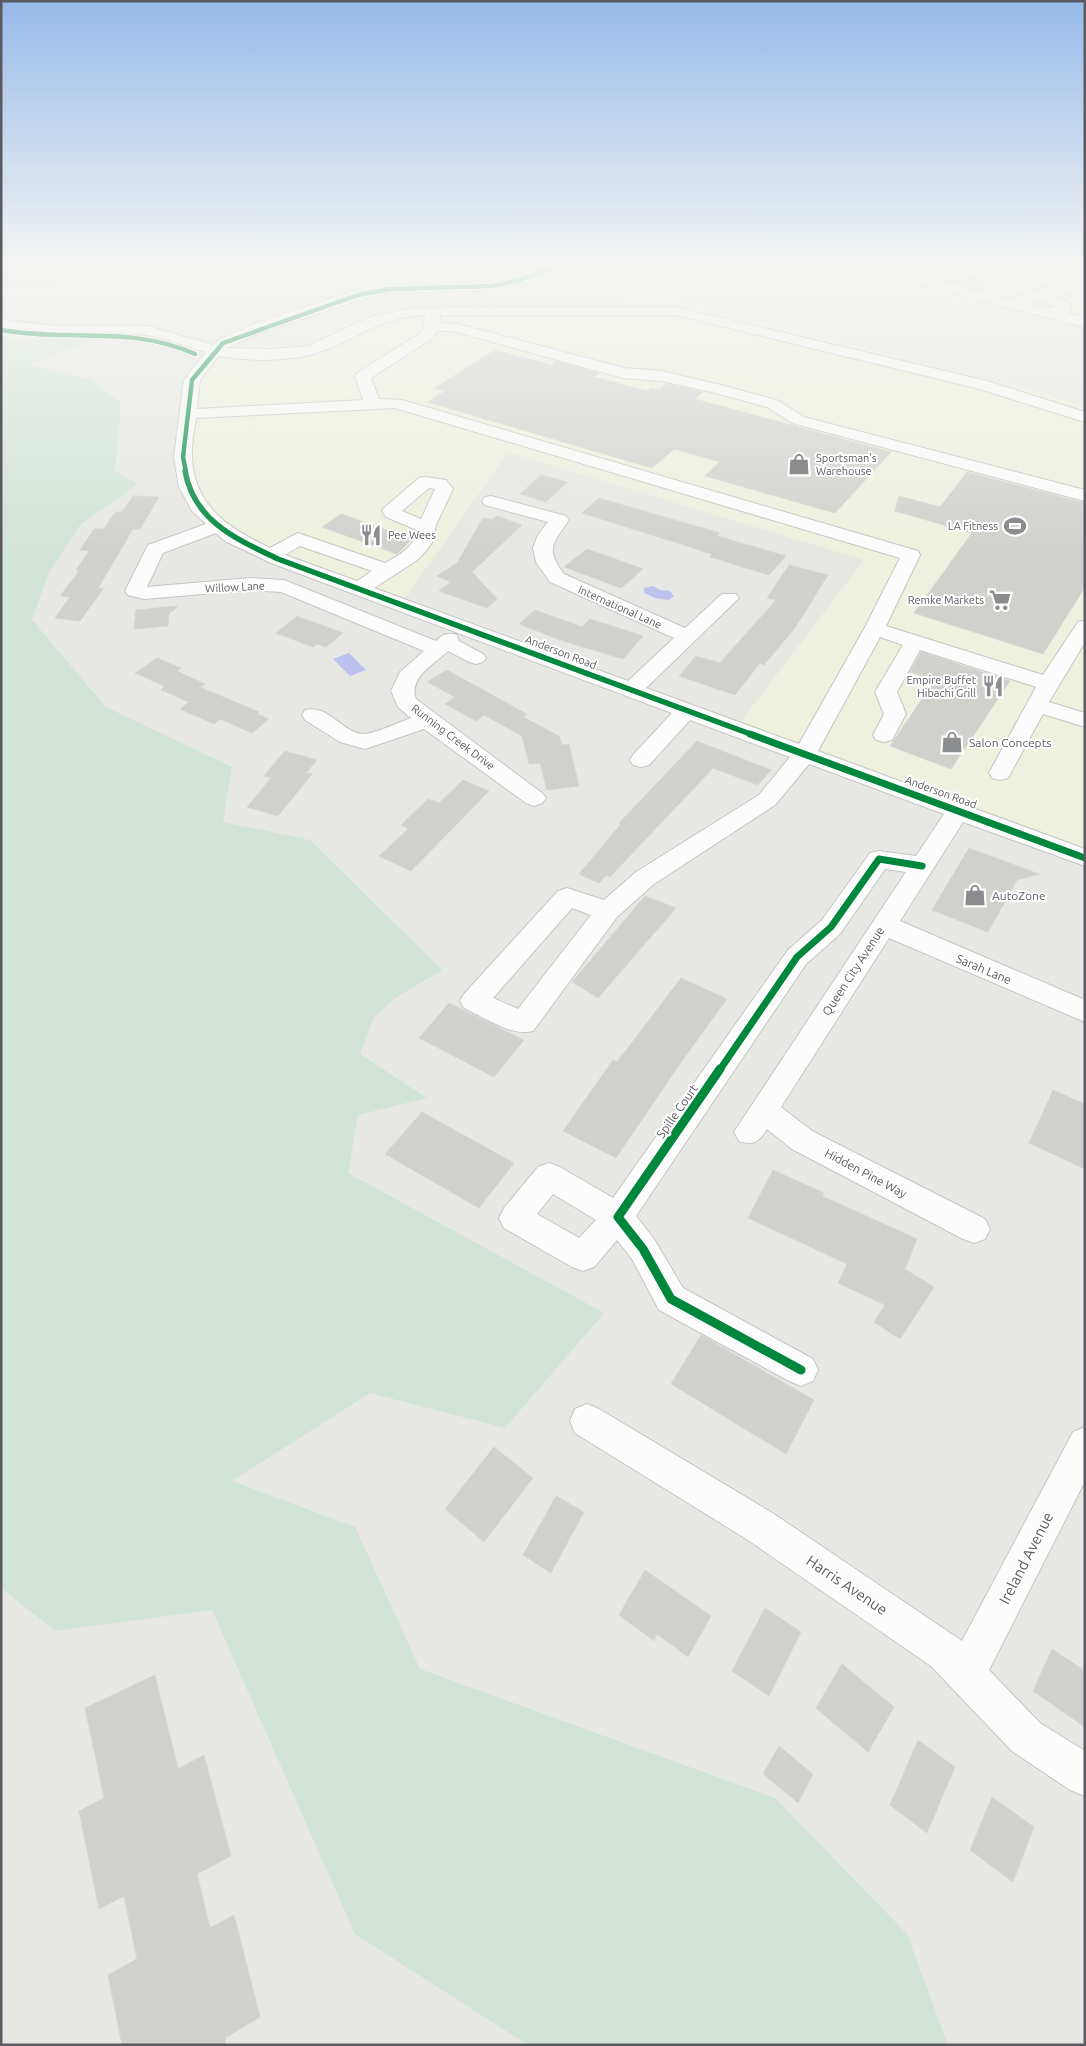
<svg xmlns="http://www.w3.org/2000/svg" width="1086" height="2046" viewBox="0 0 1086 2046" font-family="Ubuntu,sans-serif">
<rect width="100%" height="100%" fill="#e7e8e3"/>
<path fill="#edf1dd" d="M758 266H1058L1085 277V328L1001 306 902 287Z
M680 303 1044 393 1085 407V858L736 728 864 560 508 452 401 604 278 559 198 507 183 457 192 380 216 350 246 346 308 344 367 314 402 306Z"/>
<path fill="#d2e3d7" d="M353 266H515L492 277 384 286 367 271Z
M1 336C22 347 34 338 55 339 64 340 73 342 82 344L28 364 92 380 121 403 115 471 138 484 80 525 48 574 32 620 106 707 232 767 223 822 310 840 442 970 394 999 373 1019 360 1054 427 1098 358 1115 348 1173 604 1313 505 1428 370 1393 232 1481 355 1527 420 1669 775 1798 907 1934 948 2045H528L355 1934 212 1610 55 1631 1 1588Z"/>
<path fill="#bbc2ee" d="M653 586 660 590 670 591 674 596 669 600 655 598 644 593V588Z
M349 653 366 670 350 676 333 659Z"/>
<path fill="#d0d1cd" stroke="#d6d7d2" d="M1 266H98L47 288 41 285 31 289H23L1 282Z
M907 266H950L955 271 988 283 975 288 934 278Z
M495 350 551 365 556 361 599 373 594 377 647 391 651 388 659 390 666 384 703 392 695 399 891 452 835 513 705 476 720 462 674 449 652 468 428 402 445 391 435 388Z
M967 472 1085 503V587L1043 654 914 613 972 533 895 511 899 496 940 507Z
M541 475 567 482 546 502 520 494Z
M133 496 159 497 140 529H133L98 588 103 589 80 621 55 618 70 597 60 596 79 571 76 570 89 551 80 550 94 529H104L115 512H122Z
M599 498 720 533 717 536 786 556 769 575 710 557 712 554 582 513Z
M341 514 412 539 397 554 322 527Z
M497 516 522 525 472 572 497 599 487 608 439 591 451 582 437 576 457 563 483 518 493 519Z
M587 549 643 569 621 588 564 567Z
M789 565 828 575 795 628 764 665 760 663 735 695 679 676 696 656 720 663 776 600 767 598Z
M178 606 169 614 168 626 134 629 136 610Z
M535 610 582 627 590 619 643 636 623 659 560 640 519 624Z
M297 616 343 633 326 647 317 644 313 647 276 633Z
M921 652 1010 681 951 769 890 746 935 680 910 672Z
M157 658 181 668 177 671 205 684 200 687 259 712 257 714 269 719 252 733 220 719 214 724 180 709 189 702 161 690 164 686 135 673Z
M447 670 527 714 523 717 559 736 562 745 569 744 579 786 547 790 540 763 529 764 522 736 484 715 476 721 445 704 455 697 427 682Z
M697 741 771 770 758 785 713 768 610 877 606 875 599 883 579 874 621 824 619 823Z
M285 751 317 760 306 773 312 774 278 816 247 807 271 778 264 776Z
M463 780 489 791 411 871 379 856 408 829 401 825 428 799 439 803Z
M969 848 1039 874 1017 880 988 932 932 910Z
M645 896 676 908 598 998 572 982Z
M681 978 727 999 679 1065 616 1158 563 1131 613 1060 617 1062Z
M449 1003 524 1040 494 1077 419 1038Z
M1053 1090 1085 1104V1169L1029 1143Z
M422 1112 514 1163 479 1208 385 1154Z
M773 1170 824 1193 822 1196 917 1239 905 1269 934 1287 900 1339 874 1322 885 1305 838 1283 847 1264 748 1218Z
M701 1335 814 1400 786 1454 671 1384Z
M494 1447 533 1478 484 1542 445 1509Z
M556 1496 584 1512 551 1573 523 1555Z
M645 1570 711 1616 688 1657 657 1634 654 1641 619 1615Z
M765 1608 801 1632 769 1696 732 1671Z
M1052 1649 1085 1671V1727L1033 1691Z
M842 1664 894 1707 868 1752 816 1708Z
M155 1675 178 1769 204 1755 231 1856 197 1874 210 1928 234 1915 260 2017 225 2038 226 2045H122L108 1975 137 1959 124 1896 99 1909 79 1811 104 1798 85 1708Z
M918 1740 955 1767 927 1833 890 1805Z
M779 1746 813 1774 798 1803 763 1774Z
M992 1797 1034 1827 1013 1882 970 1850Z"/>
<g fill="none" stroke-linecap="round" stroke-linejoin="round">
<g stroke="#c5c5c5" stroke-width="2">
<path id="minor" d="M320 266C345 266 355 273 374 288L390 285 492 282 514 278 545 266H565L563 269 522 284 492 290 390 293 361 299 254 335 227 348 270 349 308 346 372 316 412 308 675 307 987 381 1085 412V422L976 388 675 315H440V323L458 324 624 368 661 371 721 385 779 401 804 417 1085 490V501L792 423 767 407 712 392 661 381 623 378 453 331H437L433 338 371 378 379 399 402 400 918 551 920 555 886 626 1043 675 1078 622 1085 620V642L1049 702 1085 713V727L1043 714 1008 778 1000 780 992 778 989 773 1036 687 920 650 897 692 906 714 892 740 884 742 876 740 873 735 884 714 875 692 903 645 880 637 818 751 1085 849V866L963 822 900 921 1085 1000V1022L889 938 781 1107 812 1131 985 1219 990 1229 985 1239 974 1243 963 1239 792 1149 767 1129C759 1142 753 1146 739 1141L734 1132 906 872 885 869 840 934 806 964 636 1216 654 1239 683 1288 813 1359 818 1370 813 1381 801 1386 789 1381 659 1310 632 1259 617 1240 594 1267 583 1271 572 1267 504 1228 499 1218 504 1208 538 1167 549 1163 560 1167 613 1198 788 950 822 920 870 853 879 851 916 856 944 814 809 764 775 805 654 884 617 917 533 1031C512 1037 484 1017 464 1008L460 1001 464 994 558 891 567 888 604 900 636 872 759 795 790 757 690 720 649 765 641 767 633 765 630 760 633 755 672 713 271 563 225 541 216 533 163 553 147 587 250 578 284 580 436 641C443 634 448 632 457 635L459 641 483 654 486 658 483 662 476 664 469 662 448 651C434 664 408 678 416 699L542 793 546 798 542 803 534 806 526 803 424 729 365 749 340 742 305 720 302 715 305 710C328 704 341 731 362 734 372 735 400 722 411 718L398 707 391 691 400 672 424 651 281 592 250 590 144 599 128 595 125 591 148 545 206 524 192 511 179 487 174 457 184 380 206 352C186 347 167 338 147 335 98 329 50 339 1 327V319L52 326H147L213 345C227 330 335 296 360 290L345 279ZM425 315 422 332 357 373 355 376 363 400 197 409 200 380 219 356C252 362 294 362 325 350 365 335 378 318 425 315ZM395 408 900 558 864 629 799 744 646 688 739 598 736 594H722L685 628 564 574C544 549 554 542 569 520L566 516 491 496 485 497 482 501 485 505 548 522 538 535 533 548 536 562 550 582 674 638 628 681 374 588 416 561 426 551 433 541 436 525 453 489 446 480 425 477 419 478 385 507 382 511 386 517 417 530C414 548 399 555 385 563L298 533 270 548C230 529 194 507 192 457 191 445 194 431 196 418ZM429 488 435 489 421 519 402 511ZM300 546 372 571 357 581 285 555ZM572 908 591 915 518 1009 493 998ZM553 1194 596 1220 579 1238 537 1214Z
M823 266C898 266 971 289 1043 308L1054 307 956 269 954 266H973L1070 303 1072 306 1068 313 1085 318V327L938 289 830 270Z
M1044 277 1085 291V300L1039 284 1037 281 1039 278Z
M587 1404 599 1409 774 1514 962 1641 1073 1432 1085 1427V1481L989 1670 1040 1723 1085 1751V1796L1070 1790 1012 1751 931 1666 748 1540 575 1433 570 1421 575 1409Z"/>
</g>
<use href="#minor" fill="#fbfcfb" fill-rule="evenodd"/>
<path stroke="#e1e1e0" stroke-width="2" stroke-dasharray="0.5 4" stroke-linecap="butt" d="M689 266C824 279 955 299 1085 338"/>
<g stroke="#fff" stroke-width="6">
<path id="cycleway-far3" d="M1 330C70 342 129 325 195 354
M186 472 183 457 192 380 223 343 358 295 390 289 492 286 517 281 558 266"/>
</g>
<g stroke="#fff" stroke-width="8">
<path id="cycleway-far2" d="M185 471C194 521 236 539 278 559L753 735"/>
</g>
<g stroke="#fff" stroke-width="10">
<path id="cycleway-far1" d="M750 734 1085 858
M719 1071 797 957 831 927 879 859 922 866"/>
</g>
<g stroke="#fff" stroke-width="12">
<path id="cycleway" d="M720 1069 618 1217 643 1249 671 1299 801 1370"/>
</g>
<use href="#cycleway-far3" stroke="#00873e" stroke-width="4.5"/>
<use href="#cycleway-far2" stroke="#00873e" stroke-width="5.5"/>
<use href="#cycleway-far1" stroke="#00873e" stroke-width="7"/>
<use href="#cycleway" stroke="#00873e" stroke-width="9"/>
</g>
<linearGradient id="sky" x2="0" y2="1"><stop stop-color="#96baea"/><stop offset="0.48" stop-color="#f4f5f2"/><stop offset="1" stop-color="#f4f5f2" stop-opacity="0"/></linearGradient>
<rect width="1086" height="552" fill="url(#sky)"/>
<defs>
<g id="shop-bare" transform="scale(1.725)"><path d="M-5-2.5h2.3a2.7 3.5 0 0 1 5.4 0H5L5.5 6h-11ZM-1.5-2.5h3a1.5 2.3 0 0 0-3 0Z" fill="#8b8c8e" stroke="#fff" stroke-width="2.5" paint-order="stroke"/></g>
<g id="stadium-bare" transform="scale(1.725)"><path d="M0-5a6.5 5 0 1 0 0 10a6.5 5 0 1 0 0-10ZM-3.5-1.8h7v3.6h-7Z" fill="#8b8c8e" stroke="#fff" stroke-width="2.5" paint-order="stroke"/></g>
<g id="restaurant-bare" transform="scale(1.725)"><path d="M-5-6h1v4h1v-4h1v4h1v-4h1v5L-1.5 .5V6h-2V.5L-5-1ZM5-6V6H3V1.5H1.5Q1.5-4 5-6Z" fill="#8b8c8e" stroke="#fff" stroke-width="2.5" paint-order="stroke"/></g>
<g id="supermarket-bare" transform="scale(1.725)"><path d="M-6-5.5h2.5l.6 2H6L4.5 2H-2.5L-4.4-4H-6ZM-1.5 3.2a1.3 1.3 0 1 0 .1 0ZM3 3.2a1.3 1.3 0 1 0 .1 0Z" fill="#8b8c8e" stroke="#fff" stroke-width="2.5" paint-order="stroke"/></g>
</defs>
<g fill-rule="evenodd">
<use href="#shop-bare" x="799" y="464"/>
<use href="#stadium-bare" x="1015" y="526"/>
<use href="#restaurant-bare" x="371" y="535"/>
<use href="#supermarket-bare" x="1000" y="600"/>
<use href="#restaurant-bare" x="993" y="686"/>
<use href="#shop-bare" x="952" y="742"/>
<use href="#shop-bare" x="975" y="895"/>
</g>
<g text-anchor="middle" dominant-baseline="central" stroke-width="4" stroke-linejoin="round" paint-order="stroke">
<g font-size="11" fill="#5a5a60" stroke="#fff" text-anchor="end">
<text x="816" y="458" text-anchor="start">Sportsman's<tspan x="816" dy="13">Warehouse</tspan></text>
<text x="998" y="526">LA Fitness</text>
<text x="388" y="535" text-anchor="start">Pee Wees</text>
<text x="984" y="600">Remke Markets</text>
<text x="976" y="680">Empire Buffet<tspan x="976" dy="13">Hibachi Grill</tspan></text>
</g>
<g font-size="11" fill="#5a5a60" stroke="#fff">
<text transform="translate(235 587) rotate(-3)">Willow Lane</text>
<text transform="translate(620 607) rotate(24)">International Lane</text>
<text transform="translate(561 652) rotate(21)">Anderson Road</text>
<text transform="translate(453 737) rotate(37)">Running Creek Drive</text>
<text transform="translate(941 792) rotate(20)">Anderson Road</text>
</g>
<g font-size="12" fill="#5a5a60" stroke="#fff" text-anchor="start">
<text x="969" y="742">Salon Concepts</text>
<text x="992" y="895">AutoZone</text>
</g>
<g font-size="12" fill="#5a5a60" stroke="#fff">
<text transform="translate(984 969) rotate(23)">Sarah Lane</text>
<text transform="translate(853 971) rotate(-57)">Queen City Avenue</text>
<text transform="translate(677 1111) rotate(-55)">Spille Court</text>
<text transform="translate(866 1173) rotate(28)">Hidden Pine Way</text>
</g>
<g font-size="15" fill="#5a5a60" stroke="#fff">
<text transform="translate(1026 1558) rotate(-63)">Ireland Avenue</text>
<text transform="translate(847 1585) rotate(34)">Harris Avenue</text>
</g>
</g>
<rect width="1086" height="2046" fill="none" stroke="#5a5a60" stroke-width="5"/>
</svg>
